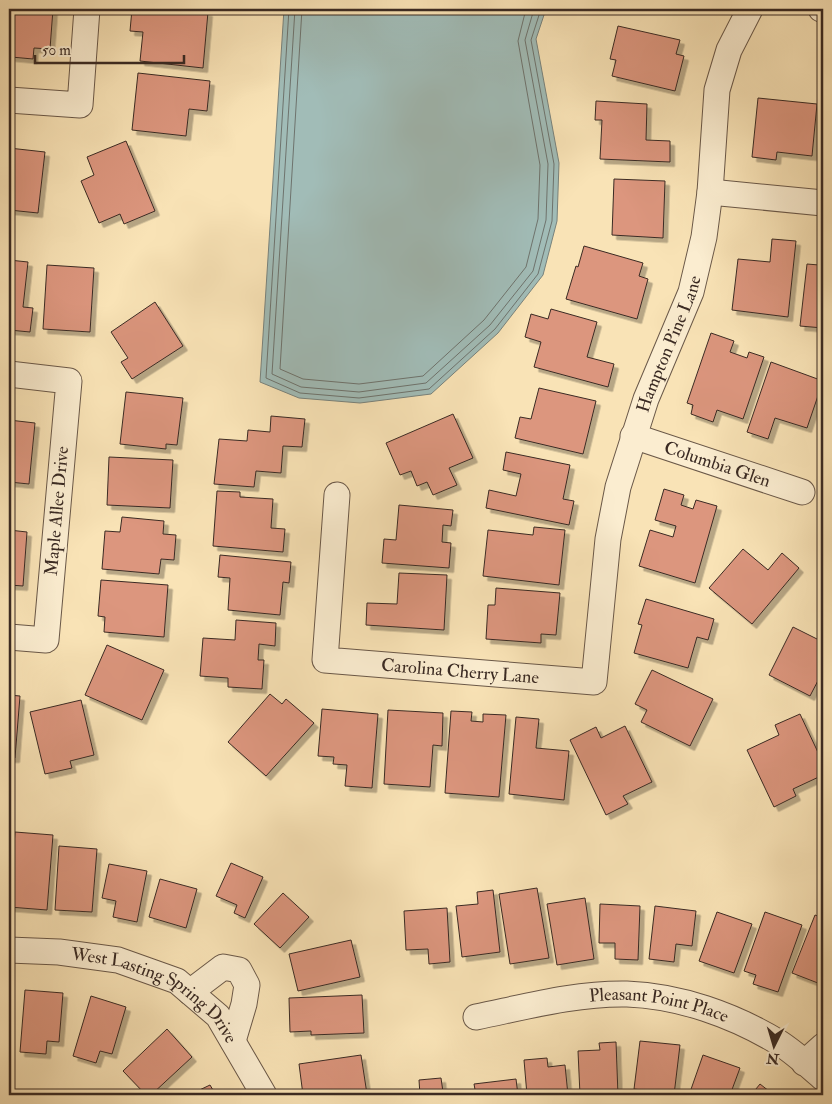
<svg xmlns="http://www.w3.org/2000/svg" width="832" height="1104" viewBox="0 0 832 1104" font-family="'IM FELL Double Pica',serif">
<defs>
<filter id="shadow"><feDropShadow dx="4.5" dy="4.5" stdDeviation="0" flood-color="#0004"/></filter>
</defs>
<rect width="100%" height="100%" fill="#f9e3b6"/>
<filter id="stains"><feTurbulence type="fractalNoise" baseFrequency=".004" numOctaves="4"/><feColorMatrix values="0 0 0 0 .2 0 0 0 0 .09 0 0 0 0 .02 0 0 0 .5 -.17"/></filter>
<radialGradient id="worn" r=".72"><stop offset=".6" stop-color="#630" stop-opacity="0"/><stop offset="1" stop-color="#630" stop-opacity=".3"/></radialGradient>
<path fill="#a1bcb7" stroke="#78827c" d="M284 9H546L536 39 559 163 557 221 543 275 498 333 431 394 360 403 299 398 260 382Z"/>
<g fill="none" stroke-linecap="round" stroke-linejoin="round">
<path stroke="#6e736d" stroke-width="1" d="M289 9 266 378 300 393 359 398 429 389 495 329 538 274 552 221 554 164 531 40 541 9
M295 9 272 374 301 387 359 392 426 383 490 325 533 271 546 220 548 164 525 40 534 9
M302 9 280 369 303 379 359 384 423 376 484 320 526 267 538 219 540 165 518 41 526 9"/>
</g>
<path fill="#dc967e" stroke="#3a2a23" filter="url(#shadow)" d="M9 9H53L50 49 34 48 33 59 11 57 13 36 9 35Z
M132 9H178L208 12 203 68 140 61 143 32 130 31Z
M618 26 680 40 676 54 684 56 675 91 612 76 616 60 610 59Z
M138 73 210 81 207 111 189 109 186 136 132 130Z
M758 98 817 104 812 156 777 152 776 160 752 157Z
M596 101 647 104 646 140 670 141V162L600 159 602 120H595Z
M823 122V159H820Z
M126 141 155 211 124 224 120 214 99 223 81 181 94 175 87 157Z
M9 148 45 152 38 213 9 210Z
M614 179 665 181 663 238 612 235Z
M772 239 796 241 788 317 732 310 738 259 770 262Z
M584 246 643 263 639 276 648 279 637 319 566 299 576 266 578 267Z
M820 257H823V328L800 326 807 264 819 265Z
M9 260 28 262 23 307 33 308 30 332 9 330Z
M47 265 94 268 90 332 43 329Z
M155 302 183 346 132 379 121 362 128 358 111 332Z
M551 309 597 322 587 357 614 364 608 387 534 367 541 342 525 337 531 314 548 319Z
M711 333 734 341 730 352 747 358 749 352 764 357 743 419 717 410 713 422 691 414 693 405 687 403Z
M771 362 823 381 807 428 775 418 768 439 747 432Z
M539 388 596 401 583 454 515 438 520 417 531 419Z
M126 392 183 398 177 445 166 444V449L120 444Z
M453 414 473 458 449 468 457 485 433 495 427 482 417 486 411 471 400 475 386 443Z
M271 416 305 419 302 447 283 446 281 473 256 471 254 487 214 484 219 439 247 441 248 430 270 432Z
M9 420 35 423 29 484 9 482Z
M506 452 570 465 563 499 574 501 569 525 486 508 489 490 516 496 521 474 503 470Z
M109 457 173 460 170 508 107 505Z
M664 489 684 495 681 505 693 509 696 500 717 506 695 583 639 566 650 530 673 537 676 526 655 520Z
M217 491 240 492V497L273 499 271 528 285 529 283 552 213 546Z
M399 505 453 510 451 526 443 525 442 542 451 543 449 568 382 563 384 539 396 540Z
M122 517 164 521 163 534 176 535 174 560 161 559 159 574 102 569 105 531 120 532Z
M534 527 565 530 559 585 483 576 488 530 533 535Z
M9 530 27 532 23 586 9 585Z
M743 549 768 570 782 553 799 568 752 624 709 588Z
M220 555 291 562 289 583 283 582 280 615 228 610 230 578 218 577Z
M399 573 447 575 444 630 366 625 367 603 397 604Z
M101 580 168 585 164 637 104 632 105 617 98 616Z
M496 588 560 593 556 635 541 634V643L486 639 488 605H495Z
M646 599 714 619 708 640 697 637 688 668 634 653 642 625 638 624Z
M236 620 276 623 275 646 259 644 258 660H264L262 689 228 687V678L200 676 203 638 235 640Z
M793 627 823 642V671L810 696 769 675Z
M107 645 164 670 142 720 85 695Z
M652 670 713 699 690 746 641 722 647 710 635 704Z
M270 694 282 704 286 699 314 723 266 776 228 742Z
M9 695 20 696 15 758H9Z
M81 700 94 755 70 761 72 768 45 774 30 712Z
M322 709 378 714 372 788 345 786 347 765 333 764 334 757 318 756Z
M388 710 443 713 442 746 433 745 430 787 384 784Z
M451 711 472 712 471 721 483 722V714L506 715 499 797 445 793Z
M800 714 823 763V775L793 789 796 796 774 807 747 750 779 735 775 725Z
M516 717 539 719 536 748 569 751 564 800 509 794Z
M625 726 652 782 623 796 628 804 606 815 570 740 596 727 601 738Z
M15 832 53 835 47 910 9 907Z
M59 846 97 849 92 912 55 910Z
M231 863 263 877 245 918 234 913 237 905 216 896Z
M109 864 147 871 137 922 113 917 116 901 102 898Z
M160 879 197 889 186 928 149 917Z
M537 888 549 958 510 964 499 894Z
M493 890 500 952 462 957 456 906 478 904 477 892Z
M283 893 309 917 280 948 254 924Z
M585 898 594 959 557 965 547 904Z
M600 904 640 906 638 960 615 959V943H599Z
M655 906 696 911 692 946 676 944 674 962 649 959Z
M447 908 450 962 429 964 428 949 406 950 404 911Z
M717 912 752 924 734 973 699 961Z
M765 912 802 925 778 992 753 984 756 975 744 971Z
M815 915 823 918V985L792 973Z
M351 940 360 977 298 991 289 954Z
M25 990 63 993 59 1042 47 1041 46 1054 20 1052Z
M362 995 364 1033 311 1035V1031L290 1032 289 998Z
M91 996 126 1007 112 1054 100 1051 96 1063 73 1056Z
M167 1029 192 1057 151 1095H146L123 1071Z
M640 1041 680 1045 674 1095H641L642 1090 634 1089Z
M616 1042 618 1095H580L578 1051 600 1050 599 1043Z
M361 1055 367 1094 303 1095 299 1064Z
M703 1055 740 1068 730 1095H689Z
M547 1058 548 1067 565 1065 568 1095H527L524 1060Z
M441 1078 443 1092 460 1090V1095H420L419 1080Z
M516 1079 518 1095H476L474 1084Z
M760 1084 774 1095H751Z
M210 1085 216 1095H189Z"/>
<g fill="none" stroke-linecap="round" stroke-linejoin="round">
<g stroke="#6a5848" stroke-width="27">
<g id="minor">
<path d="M821 9 823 10"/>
<path d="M9 100 80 105 87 9"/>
<path d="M710 192 823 203"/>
<path d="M9 374 69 381 46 640 9 637"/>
<path id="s1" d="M633 436 802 492"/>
<path id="s2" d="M337 495 325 660 594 682 608 539 618 487 646 399 691 292 704 237 710 192 717 90 729 50 750 9"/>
<path id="s3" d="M9 950 59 952 118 960 177 981 218 1016 264 1095"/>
<path d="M190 992 223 967 239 970 247 985 244 1004 233 1041"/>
<path id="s4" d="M476 1017C525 1007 576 993 627 994 680 996 733 1015 778 1042 794 1052 809 1066 823 1078"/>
<path d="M804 1063 823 1046"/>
</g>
</g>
<use href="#minor" stroke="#fbedd0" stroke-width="25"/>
</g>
<g text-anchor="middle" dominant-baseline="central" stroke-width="4.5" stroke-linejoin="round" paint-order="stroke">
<g font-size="18" fill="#3a2a23" stroke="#fbedd0">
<text stroke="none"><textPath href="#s2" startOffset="784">Hampton Pine Lane</textPath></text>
<text stroke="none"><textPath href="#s1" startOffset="89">Columbia Glen</textPath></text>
<text transform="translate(57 511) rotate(-85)">Maple Allee Drive</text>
<text stroke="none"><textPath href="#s2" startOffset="301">Carolina Cherry Lane</textPath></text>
<text stroke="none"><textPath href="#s3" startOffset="159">West Lasting Spring Drive</textPath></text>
<text stroke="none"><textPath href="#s4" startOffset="186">Pleasant Point Place</textPath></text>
</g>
</g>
<rect width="832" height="1104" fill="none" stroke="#f9e3b6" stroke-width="30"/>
<rect x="10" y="10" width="812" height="1084" fill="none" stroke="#3a2a23" stroke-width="2.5"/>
<rect x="15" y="15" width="802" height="1074" fill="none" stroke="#3a2a23"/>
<g transform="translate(774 1046) rotate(185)" stroke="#fbedd0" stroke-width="4" paint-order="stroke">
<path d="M0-4L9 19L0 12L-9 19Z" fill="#3a2a23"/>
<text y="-8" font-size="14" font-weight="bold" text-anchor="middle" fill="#3a2a23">N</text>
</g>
<path d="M35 55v8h149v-8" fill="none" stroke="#3a2a23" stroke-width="2.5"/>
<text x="42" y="55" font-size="15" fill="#3a2a23" stroke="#fbedd0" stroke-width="4" paint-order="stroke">50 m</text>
<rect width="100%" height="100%" filter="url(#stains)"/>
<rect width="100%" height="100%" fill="url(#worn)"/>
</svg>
